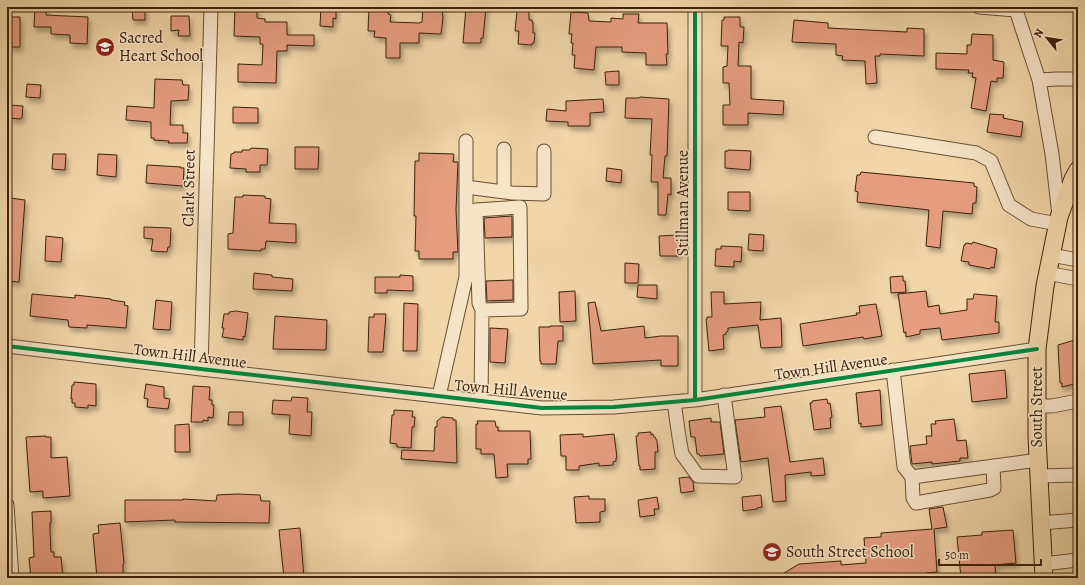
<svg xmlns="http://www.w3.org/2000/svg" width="1085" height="585" viewBox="0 0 1085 585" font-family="Alegreya,serif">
<defs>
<filter id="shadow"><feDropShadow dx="2.5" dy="4.5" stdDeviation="2" flood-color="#0004"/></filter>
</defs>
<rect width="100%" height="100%" fill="#f1d6a9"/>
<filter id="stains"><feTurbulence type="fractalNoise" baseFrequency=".005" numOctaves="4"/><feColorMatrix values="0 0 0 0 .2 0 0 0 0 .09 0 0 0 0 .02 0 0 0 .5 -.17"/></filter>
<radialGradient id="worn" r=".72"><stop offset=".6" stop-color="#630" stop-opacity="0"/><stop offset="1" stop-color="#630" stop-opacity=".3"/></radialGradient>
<path fill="#e59c7f" stroke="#3b220a" filter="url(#shadow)" d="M35 7H46V15L88 17 87 44 70 43V35L51 34V27H34Z
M132 7H145V20H133Z
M235 7H257V18L265 19V22H287V35H314V46L287 45V51H277L276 83 238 82V64L262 65 263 44H260V37L234 36Z
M321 7H336V19L333 18V27L320 26Z
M369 7H387V9H389L388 14 391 15 390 22 419 23 422 22 423 7H442L443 18 441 34 419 33V43H400V58H386V38L374 37 375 31H368Z
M466 7H486L483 38H481V43H463Z
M517 11H529V20H532V22H533V33H535L534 43H532V45L518 44 519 31H515Z
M571 12 588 13 589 21 611 22V18L623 19V14H639L638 23H667L668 54H666L667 65H646V53L622 52V47H596L594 70 574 68 575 55H572L573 43H571L572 34H569Z
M171 16H189L190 36H178L179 30 171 31Z
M7 17H20V47H7Z
M724 17H740V27H744L743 43 739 42 738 66H751V99L784 101 783 115 748 113V125H723V105H730L729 83H723V67L727 66 728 46H721L722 20H724Z
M794 20 828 23V28L907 32V28L924 29V56L880 54V56H875L877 83 866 84 865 61 842 60 843 56 836 55V44L792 42Z
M972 34 993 35V60L1004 62 1003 78H997V82L991 81 986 111 971 108 976 78 972 77 973 73H968L969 70 936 69V53L967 54V45H971Z
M619 71V85H606L605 72Z
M155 79 182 80 183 85H189L188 100 171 101 170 125H183V133H188L187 143H168L169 141 154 140V138H151V122L126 120 127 106 154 108Z
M27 84 41 85 40 98 26 97Z
M640 97 669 99 667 156H665L663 178H671V195L668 194 666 215H658V182H651L652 155H650L652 119 625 118 626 98H639Z
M603 99 604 112 590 113V126H568V122L546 121 547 109 566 111V101Z
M10 105 23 106 22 118 20 119 9 118Z
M233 107 258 108V123H233Z
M990 114 1004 115 1003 118 1023 122 1021 137 987 132Z
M295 147H319L318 169H295Z
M251 148 268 149 267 165H260V172H246V169L230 168 231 154 234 153V152H242V150H250Z
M728 150 751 151 750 170 725 168V151H728Z
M419 153 454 154 453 162H458L456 210 458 252H453V259H419V251H415L416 216H414L415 161H419Z
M53 154H66L65 170 52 169Z
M98 154 117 155 116 177 97 175Z
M147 165 181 167V168H184L183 186 146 183Z
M607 168 622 170 621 183 606 181Z
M861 172 974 183V186L977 187 976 203H973L972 214 943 211 940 248 926 246 929 210 857 202 858 192 855 191 857 175H860Z
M728 192H750V211L728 210Z
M243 195 265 196V198L271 199 269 223 296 224V243L266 241 265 249H261V251L228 249V234L233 233 235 197H243Z
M10 198 25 200 19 282 7 281V236Z
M512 216V237L485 238 484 218Z
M144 227 171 228 170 247H168L167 252 151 251 153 239 144 238Z
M749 234 764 235 763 251 748 250Z
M677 235 680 236V254H678V256H660L659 236Z
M46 236 63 238 61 262 45 261Z
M973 242 997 249 994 268 991 267 990 269 969 265V262L961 261 964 245H965L966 243 972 244Z
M721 246 742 247 741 262 734 261V267L715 266 716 249H721Z
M625 263 639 264 638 283H625Z
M254 273 272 275V277L293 279 292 291 253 289Z
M400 275 413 276V291L387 290V293H375V277H400Z
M903 276V281H905L906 292 891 293 890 277Z
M513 280V300L487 301 486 281Z
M638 285H657V299L637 297Z
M575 291 576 321 560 322 559 292Z
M926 291 928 307 939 305 940 314 967 310V299H973L974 294 997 296 995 322H999V333L942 340 940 328 920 330V334L906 337V332L904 333 898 294Z
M711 292H724V304L761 302 760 320 781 318 782 347 761 348 758 325 728 328V331L726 332V334L723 335 724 349 709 351 706 319H707V317H712Z
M32 294 75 298V295L111 299V300L125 302 124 305 128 306 126 328 87 325V328L69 327 68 320 30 316Z
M156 300 172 302 170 330 153 329Z
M595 302 601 331 644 326 645 338 661 336H678V366H661V360L593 364 588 303Z
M404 303 418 304 417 351H403Z
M876 304 882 336 864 339 863 337 803 346 800 324 857 315 856 313H860L859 306Z
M236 311 248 313 245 337 243 336V340L222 337 224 328H222L224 314H229V312Z
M374 314H386L383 352H368L369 317H374Z
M275 316 327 320 326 350 273 349Z
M550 326H563V341H558L556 364H541V361H540L539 327H550Z
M490 328 508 329 505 363 490 362Z
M1078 339V383L1062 387V383H1060L1058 345Z
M1005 370 1007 398 972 402 969 374Z
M74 382 96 384V406L88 405V408L75 407V403H72V398L71 399 72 385H74Z
M146 384 164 387V398L170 399 168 409 147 407 148 399 144 398Z
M193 386 210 387 209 400H212V405H214L213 418 208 417V421L203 420V422H191Z
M880 390 882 425 861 427V423L859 424 856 393Z
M292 397 308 398 307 412H312L311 436 289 434 290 415 272 414 273 400 291 401Z
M827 399 828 404 830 403 832 417 830 418 831 428 814 430 810 403H812V401Z
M781 406 790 462 823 458 825 475 811 476V472L785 475 786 501 773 502 768 458 741 462 735 420 765 417 764 408Z
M394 410 413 411 412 417H415L414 427H412L411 448 397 447V444L390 443 392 415H394Z
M229 412H243V425H228Z
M442 417 453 418V420H456L457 463 401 459 402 450 434 451 435 427H437V421Z
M711 418V422H720L724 454 700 456 699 454H697L695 437H691L689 421Z
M954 419 957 441 966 440 968 458H960V461L932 464V462L912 464 910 446 927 444 926 436H932L931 424H936L935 421Z
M477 421H495L496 427H498V431H530L531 459H528V464H507L508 477 496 478 494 454H481V449H476V424H478Z
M189 424 190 452H175V425Z
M651 432V435L653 434 654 437H655L657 441 658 452H655V469L640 470V466H639L636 436H638V433Z
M583 434V437L614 434 617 458H616V461L613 462V465L599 466V463L579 466V470H566V456H561L560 435Z
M46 436V437H51V458L67 457 70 496 43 498V491L30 492 26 437Z
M689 477 693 482 694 491 681 493 679 478Z
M237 494 260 495 261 501H270L269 523 175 522V520L125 522V500H183V499L216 501 217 495Z
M761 495 762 507 757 508V509L743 511 742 497Z
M589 496V499H605V511L600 512V522L576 523 574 497Z
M657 497 659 509H654L655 515 640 517 638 500Z
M943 507 947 527 934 529 937 572 926 573 927 578H776L799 564 841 561V565L866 563 864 538 881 537V533L932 529 929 509Z
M51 511V523H50V531L51 552H54V557H61L63 578H31L29 558 34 557 32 512Z
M120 523 124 563 123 564V578H97L93 534 99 533 98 525Z
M300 528 304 578H284L279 530Z
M1013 530 1016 563 995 565 996 578H961L957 537 982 535V532Z"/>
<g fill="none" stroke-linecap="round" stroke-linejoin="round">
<g stroke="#684f32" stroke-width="15">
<path id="minor" d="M979 7 1016 10
M1015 7 1039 80 1052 154 1059 215
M1039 80 1057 79H1078
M875 137 976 153 991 161 1009 205 1031 219 1058 224
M466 187 512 193 544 194V151
M504 192V149
M1051 255 1078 260
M1047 273 1078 279
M7 346 201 369 542 408 614 407 695 400 1037 349
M201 369 211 7
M893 370 904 467 912 477 1038 460
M439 396 466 277V141
M695 400V7
M481 401 482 310 521 309 520 207 476 210 479 303 482 310
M674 402 679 437 682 454 698 476 735 477 724 395
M1036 406H1052L1078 401
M1039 476 1078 475
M912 477 913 498 916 503 990 490 994 488 993 466
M7 505 12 578
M1041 523 1078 520
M1043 564 1078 560"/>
</g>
<g stroke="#3b220a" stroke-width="19">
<path id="major" d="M1044 578 1037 436V349L1045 286 1059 217 1073 179 1078 170"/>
</g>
<use href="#minor" stroke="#f6e4c7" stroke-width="13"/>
<use href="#major" stroke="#f1d6a9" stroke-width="17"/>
<g stroke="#f6e4c7" stroke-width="6">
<path id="cycleway" d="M7 346 201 369 542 408 614 407 695 400 1037 349
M695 400V7"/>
</g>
<use href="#cycleway" stroke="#00873e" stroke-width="4"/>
</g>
<defs>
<g id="school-disc" transform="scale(1)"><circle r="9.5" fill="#8f2418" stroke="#f6e4c7"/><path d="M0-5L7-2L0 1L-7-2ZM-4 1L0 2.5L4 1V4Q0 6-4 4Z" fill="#fff"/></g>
</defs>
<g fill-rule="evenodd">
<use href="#school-disc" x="105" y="47"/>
<use href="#school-disc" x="772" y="552"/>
</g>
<g text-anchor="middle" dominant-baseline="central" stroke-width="3" stroke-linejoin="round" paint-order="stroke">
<g font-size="16" fill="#3b220a" stroke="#f6e4c7" text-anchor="start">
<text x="119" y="38">Sacred<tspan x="119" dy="18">Heart School</tspan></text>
<text x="786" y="552">South Street School</text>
</g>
<g font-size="16" fill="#3b220a" stroke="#f6e4c7">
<text transform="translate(189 188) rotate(-89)">Clark Street</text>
<text transform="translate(683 203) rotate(-90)">Stillman Avenue</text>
<text transform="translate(190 356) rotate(7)">Town Hill Avenue</text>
<text transform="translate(831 367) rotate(-8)">Town Hill Avenue</text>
<text transform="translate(511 390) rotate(5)">Town Hill Avenue</text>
<text transform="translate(1037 407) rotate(-90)">South Street</text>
</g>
</g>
<rect width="1085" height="585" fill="none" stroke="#f1d6a9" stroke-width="24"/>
<rect x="8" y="8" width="1069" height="569" fill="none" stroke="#3b220a" stroke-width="2"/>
<rect x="12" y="12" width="1061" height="561" fill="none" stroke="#3b220a"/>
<g transform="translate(1047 38) rotate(300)" stroke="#f6e4c7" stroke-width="3" paint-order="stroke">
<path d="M0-3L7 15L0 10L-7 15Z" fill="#3b220a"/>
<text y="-6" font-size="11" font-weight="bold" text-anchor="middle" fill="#3b220a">N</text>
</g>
<path d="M939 559v6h102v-6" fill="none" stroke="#3b220a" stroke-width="2"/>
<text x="945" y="559" font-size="12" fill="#3b220a" stroke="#f6e4c7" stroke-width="3" paint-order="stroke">50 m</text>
<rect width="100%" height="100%" filter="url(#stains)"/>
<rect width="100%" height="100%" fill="url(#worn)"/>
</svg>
